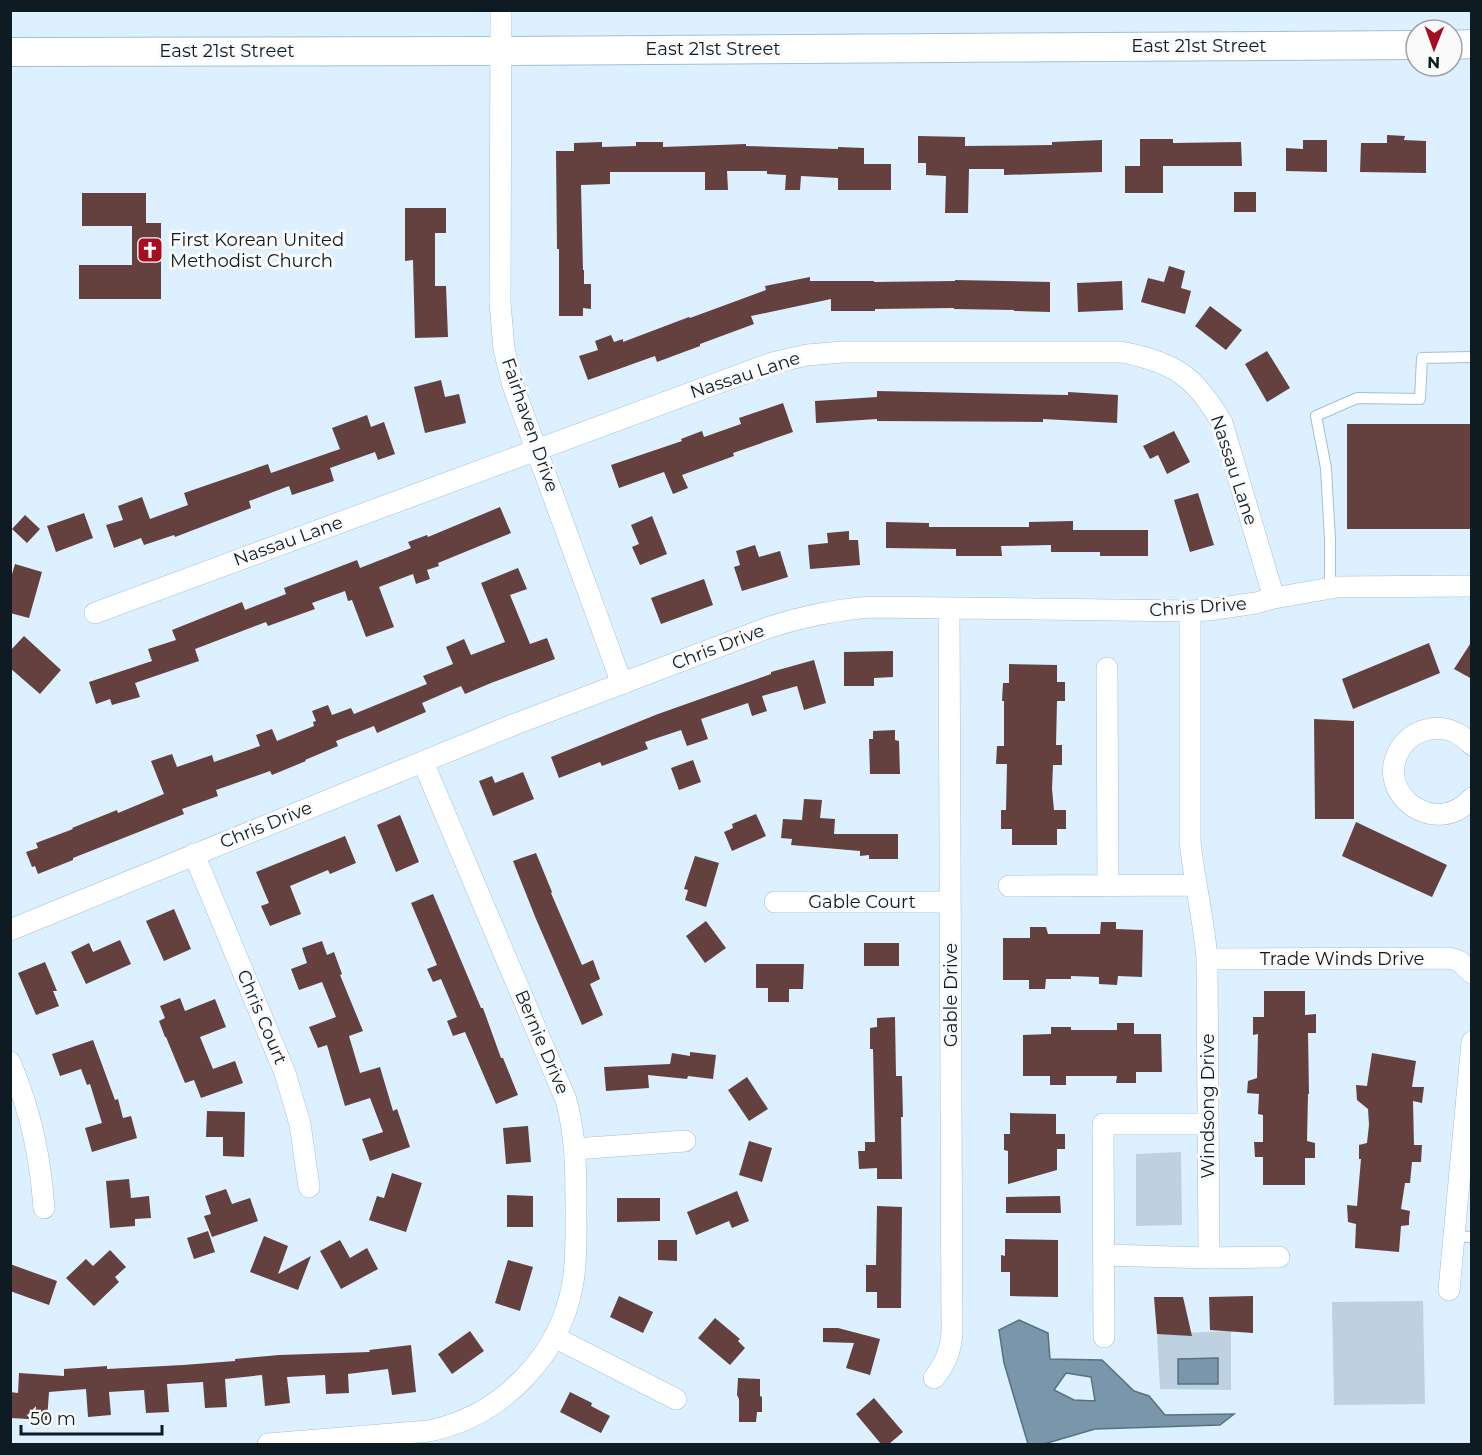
<svg xmlns="http://www.w3.org/2000/svg" width="1482" height="1455" viewBox="0 0 1482 1455" font-family="Montserrat,sans-serif">
<rect width="100%" height="100%" fill="#dcf0ff"/>
<path fill="#bed1e0" d="M1181 1152 1182 1225 1136 1226V1154Z
M1423 1301 1425 1404 1334 1405 1332 1302Z
M1231 1331V1390L1160 1389 1157 1334Z"/>
<path fill="#7996aa" stroke="#597182" stroke-width="1.5" fill-rule="evenodd" d="M1019 1320 1048 1333 1050 1359 1102 1360 1134 1391 1149 1396 1165 1415 1234 1414 1220 1425 1095 1429 1044 1444H1028L1004 1363 999 1330ZM1066 1373 1091 1377 1095 1401 1074 1400 1054 1390Z
M1218 1358V1384H1178V1359Z"/>
<path fill="#64413f" d="M1387 135 1405 136 1404 140 1426 141V173L1360 172 1361 143H1387Z
M918 136 965 137V146L1052 145V142L1102 140V172L1004 175V169H969L968 213H945L946 176 926 175V163H918Z
M1140 139H1173V143L1241 142 1242 166H1163V193H1125V166H1140Z
M1303 140H1327V172L1286 171V148L1303 149Z
M602 142V147L636 146V142H663V147L746 144V146L838 149V147L864 148V164H891V190H838V178L801 176 800 190H785L786 175 767 174V171H727L728 190H705V172H610V184L581 185 583 270H584V284H591V309L583 308V316H559V249H557L556 151H574V143Z
M1234 192H1256V212H1234Z
M82 193H146V223H161V299H79V265H132V226H82Z
M405 208H446V233H435V286H446L448 337 415 338 413 260 405 261Z
M1169 266 1185 271 1181 288 1191 291 1185 314 1141 302 1148 278 1164 282Z
M810 277V281H874V282L955 281V280L1050 282V312L1014 311V310L954 309V308L875 309V311H831V299L751 316 754 324 700 344V346L657 362 655 356 588 380 579 356 598 350 595 341 611 335 614 342 623 339V342L689 317 690 318 766 290 765 286Z
M1122 281 1123 310 1078 312 1077 283Z
M1210 306 1242 330 1226 350 1195 326Z
M1267 351 1290 388 1267 402 1245 364Z
M441 380 445 397 459 394 466 423 425 433 414 387Z
M877 391 1068 395V392L1118 395 1117 423 1043 419V422L877 421V419L816 423 815 401 877 397Z
M783 403 793 432 733 453 734 456 682 475 688 488 673 494 664 472 619 488 611 465 682 441 681 439 702 431 704 437 741 424 739 418Z
M367 415 371 427 384 422 395 454 378 460 375 452 330 468 334 481 292 495 289 486 249 501 251 508 175 537 174 535 144 545 141 538 114 548 106 525 123 520 118 506 142 497 150 519 188 505 184 493 268 464 271 473 340 449 332 428Z
M1347 424H1472V529H1347Z
M1174 431 1190 462 1167 474 1158 455 1150 459 1143 446Z
M1198 493 1214 545 1190 552 1174 500Z
M500 507 511 533 438 563 439 566 427 570 430 579 416 584 413 574 379 587 394 627 366 637 352 600 348 601 345 591 312 603 315 609 268 626 266 622 195 649 199 661 135 683 140 697 112 705 110 699 96 704 89 682 152 661 148 649 176 640 172 630 242 602 245 610 286 594 284 588 357 560 360 568 411 548 408 542 427 535 428 537Z
M84 513 93 538 56 552 47 526Z
M25 515 40 529 27 543 12 529Z
M652 516 667 554 640 565 632 547 639 544 631 525Z
M1073 521V530H1148V556H1100V552H1051V545L1001 546 1002 556H956V549L886 548V522L929 523V527H1029V522Z
M849 531V540H858L860 565 810 569 808 545 828 543 827 533Z
M755 545 759 557 780 551 788 577 742 591 734 567 740 565 736 551Z
M15 564 42 572 29 618 10 613V581Z
M518 568 527 589 510 595 530 644 547 638 555 659 491 683 465 694 461 686 422 703 426 712 377 733 374 726 336 741 338 746 305 760 306 761 272 775 270 771 216 790 218 796 182 809 184 814 73 858V860L38 874 35 866 32 867 26 852 38 848 36 843 73 829 72 828 117 810 118 813 164 794 151 761 172 754 177 767 212 755 214 762 260 746 256 735 272 729 277 741 314 726 313 722 316 721 312 711 328 705 332 715 351 708 354 714 427 684 423 676 453 664 446 647 464 639 471 655 505 642 481 583Z
M704 579 713 605 661 624 651 598Z
M24 636 61 670 40 694 10 668V651Z
M1472 641V679L1454 669Z
M1429 643 1440 673 1353 709 1342 679Z
M893 651V677L874 678V686H844V652Z
M814 660 826 703 804 710 797 686 762 696 767 711 752 716 748 703 701 719 708 739 687 746 681 730 645 742 648 749 602 766 600 762 559 778 551 757 658 714 771 674V672Z
M1009 664 1057 665V682H1065V701H1057L1056 745H1062V765H1053L1052 789 1054 810H1066V829H1057V845H1012V829H1001V810H1006L1007 764H996L997 746H1004V701H1002L1003 683H1009Z
M1314 719 1354 721V819H1315Z
M895 730V740L899 741 900 774H870L869 739H873V731Z
M693 760 701 782 679 790 671 768Z
M523 772 534 799 493 816 479 781 492 776 495 783Z
M804 799 822 800 820 818 835 819 834 834H898V859H869V855L860 856V851L791 845 792 839 781 838 783 819 802 820Z
M756 814 766 836 732 851 724 832 733 828 732 824Z
M400 815 419 862 396 872 377 825Z
M1356 822 1447 865 1432 897 1342 856Z
M345 836 356 863 330 874 328 870 290 886 301 914 270 926 261 906 269 903 256 872Z
M536 853 552 892 551 893 582 965 593 960 600 979 590 984 603 1015 582 1025 536 919 513 861Z
M695 856 719 863 706 907 685 900 688 890 684 889Z
M433 894 481 1008H483L501 1058H503L518 1095 496 1104 465 1032 453 1036 447 1021 457 1017 441 979 433 982 427 969 437 965 411 903Z
M174 909 191 949 164 961 146 921Z
M706 921 726 948 705 963 686 936Z
M1101 922H1116V929L1143 930 1142 977 1118 976 1117 985 1099 984V977L1071 976V979H1046L1045 989H1029V980H1003V938H1030V927H1046L1048 934H1100Z
M120 940 131 964 86 984 71 952 89 943 93 952Z
M322 941 327 955 334 952 342 974 340 975 363 1031 349 1036 360 1073 380 1067 393 1111 397 1109 410 1147 370 1161 362 1139 383 1132 370 1098 345 1106 327 1045 318 1048 309 1027 336 1017 322 982 299 990 291 969 307 963 302 948Z
M864 943H899V966H864Z
M45 962 57 991H53L59 1006 36 1015 18 973Z
M756 964H804L803 989H789V1002H768V988H756Z
M1264 991H1305V1015L1316 1014V1033H1308L1309 1094H1308L1307 1141 1315 1143V1158H1305V1185H1263V1157H1255L1254 1142H1263V1115L1258 1114 1259 1094 1247 1093 1248 1081 1257 1078 1258 1034 1253 1035V1017H1264Z
M180 998 185 1011 215 999 226 1027 200 1037 213 1069 235 1061 243 1083 201 1098 194 1080 185 1083 166 1037H165L159 1021 165 1018 160 1006Z
M895 1017 896 1076H902L903 1117H901L902 1179H877V1168L859 1169 858 1151H865V1142H875L873 1049H870V1028L877 1027V1018Z
M1117 1023H1134V1034H1161L1162 1072H1136V1083H1116L1117 1076H1066V1085H1050V1076H1023V1035L1051 1034V1027H1071V1030H1117Z
M93 1040 115 1100 118 1099 123 1118 131 1116 137 1138 92 1152 85 1128 102 1123 90 1084 87 1085 81 1069 60 1076 52 1054Z
M690 1052 716 1055 713 1079 688 1076 687 1079 648 1075 649 1088 606 1091 604 1067 670 1064 672 1053 690 1056Z
M1372 1053 1416 1061 1412 1087H1424L1422 1103 1413 1101 1414 1145H1422L1421 1162H1412L1410 1183H1405L1401 1209 1410 1211 1409 1219V1225L1401 1226 1399 1252 1355 1248 1356 1224 1348 1222 1347 1205 1357 1206 1361 1159H1359V1145L1367 1143 1369 1125 1368 1109 1357 1100 1356 1085 1367 1086Z
M747 1077 768 1109 749 1121 728 1090Z
M207 1111 245 1112 244 1157 223 1156V1137H206Z
M1010 1113 1056 1114V1134H1065V1149H1057V1170L1008 1184V1151L1004 1150V1134H1010Z
M528 1126 531 1162 506 1164 503 1128Z
M749 1141 772 1148 762 1182 739 1175Z
M392 1173 422 1183 406 1232 369 1220 377 1196 384 1198Z
M129 1179 131 1198 149 1196 151 1218 135 1219V1226L110 1228 106 1181Z
M226 1189 232 1204 250 1198 258 1221 212 1237 204 1216 211 1214 205 1196Z
M737 1191 749 1221 732 1228 729 1221 696 1235 687 1212Z
M507 1195 533 1196V1227H507Z
M1060 1196 1061 1213H1006V1197Z
M617 1198H660V1221L617 1222Z
M877 1206 902 1207 901 1308H877V1292H866V1265H876Z
M208 1231 215 1252 194 1259 187 1238Z
M264 1236 288 1246 278 1274 311 1256 298 1290 250 1272Z
M1005 1239 1058 1240V1297L1010 1296V1272H1001V1255L1005 1256Z
M340 1240 350 1258 367 1248 378 1269 341 1289 320 1251Z
M658 1240H677V1261L658 1260Z
M110 1250 126 1267 115 1277 119 1282 94 1306 66 1278 86 1259 93 1266Z
M508 1260 533 1267 520 1311 495 1303Z
M10 1264 57 1281 49 1305 10 1291Z
M619 1296 653 1312 643 1333 610 1317Z
M1253 1296V1333L1210 1330 1209 1297Z
M1154 1297H1183L1192 1336 1157 1334Z
M715 1318 740 1339 738 1341 745 1348 730 1365 698 1338Z
M823 1328H838L880 1339 870 1375 846 1368 854 1343 823 1342Z
M470 1331 484 1351 452 1374 438 1354Z
M411 1345 416 1392 392 1395 388 1369 348 1374 349 1393 326 1394 325 1375 287 1377 290 1403 265 1406 262 1375 225 1379 227 1407 205 1408 203 1382 167 1384 169 1412 146 1413 144 1390 109 1392 111 1415 88 1417 86 1389 49 1392 47 1420 10 1418V1392L18 1393 19 1373 64 1376V1369L107 1366V1369L183 1365 235 1361V1359L279 1355 370 1352 369 1350Z
M738 1378 760 1379V1396L762 1397V1412H757L756 1422H739V1399L737 1395Z
M570 1392 592 1403 591 1406 610 1416 601 1433 560 1412Z
M874 1398 903 1432 889 1444H881L856 1414Z"/>
<g fill="none" stroke-linecap="round" stroke-linejoin="round">
<g stroke="#a0c0d8" stroke-width="12">
<path id="service" d="M1330 588V540L1326 468 1316 416 1357 398 1420 399 1422 358 1472 357
M1453 1236 1472 1237"/>
</g>
<g stroke="#a0c0d8" stroke-width="22">
<path id="minor" d="M501 10 500 303 504 349 513 386 622 684
M1190 611V841C1194 881 1204 920 1207 959L1209 1258
M95 613 772 363 807 355 843 352H1121C1174 362 1195 376 1222 423L1274 598
M1107 668 1108 885
M1472 745C1461 733 1446 726 1430 729 1418 731 1407 738 1400 749 1373 795 1437 839 1472 798
M194 854 285 1073 300 1124 309 1187
M1009 886 1195 885
M775 902H950
M10 930 513 725 767 628C800 617 835 610 869 607L1190 611 1208 610 1256 603 1274 598 1337 587 1472 586
M1207 959 1449 958 1459 961 1472 973
M10 1062C31 1112 40 1155 44 1208
M575 1149 685 1141
M1104 1255 1209 1258 1279 1257
M1449 1290 1472 1042
M554 1337 676 1399
M1104 1337 1103 1124H1207
M934 1378C945 1365 951 1349 952 1333L949 608
M268 1444 429 1431C502 1416 561 1355 573 1282 577 1258 576 1233 576 1209 576 1171 576 1136 566 1100L423 762"/>
</g>
<g stroke="#a0c0d8" stroke-width="30">
<path id="secondary" d="M1452 45 1472 44
M10 52 501 51 1416 45"/>
</g>
<use href="#service" stroke="#fff" stroke-width="10"/>
<use href="#minor" stroke="#fff" stroke-width="21"/>
<use href="#secondary" stroke="#fff" stroke-width="28"/>
</g>
<defs>
<g id="church-square" transform="scale(1.35)"><rect x="-9" y="-9" width="18" height="18" rx="4" fill="#a60d20" stroke="#fafafa"/><path d="M-1.2-6h2.4v3.5h3.3v2.4h-3.3V6h-2.4V-.1h-3.3v-2.4h3.3Z" fill="#fff"/></g>
</defs>
<g fill-rule="evenodd">
<use href="#church-square" x="150" y="250"/>
</g>
<g text-anchor="middle" dominant-baseline="central" stroke-width="6" stroke-linejoin="round" paint-order="stroke">
<g font-size="18" fill="#0e1b23" stroke="#fafafa">
<text x="1199" y="46">East 21st Street</text>
<text x="713" y="49">East 21st Street</text>
<text x="227" y="51">East 21st Street</text>
<text transform="translate(745 375) rotate(-18)">Nassau Lane</text>
<text transform="translate(530 425) rotate(71)">Fairhaven Drive</text>
<text transform="translate(1234 470) rotate(72)">Nassau Lane</text>
<text transform="translate(288 541) rotate(-20)">Nassau Lane</text>
<text transform="translate(1198 607) rotate(-4)">Chris Drive</text>
<text transform="translate(718 647) rotate(-21)">Chris Drive</text>
<text transform="translate(266 825) rotate(-22)">Chris Drive</text>
<text x="862" y="902">Gable Court</text>
<text x="1342" y="959">Trade Winds Drive</text>
<text transform="translate(951 995) rotate(-90)">Gable Drive</text>
<text transform="translate(262 1017) rotate(67)">Chris Court</text>
<text transform="translate(542 1042) rotate(67)">Bernie Drive</text>
<text transform="translate(1208 1106) rotate(-90)">Windsong Drive</text>
</g>
<g font-size="18" fill="#0e1b23" stroke="#fafafa" text-anchor="start">
<text x="170" y="240">First Korean United<tspan x="170" dy="21">Methodist Church</tspan></text>
</g>
</g>
<rect width="1482" height="1455" fill="none" stroke="#0e1b23" stroke-width="24"/>
<g transform="translate(1434 48) rotate(181)"><circle r="28" fill="#fafafa" stroke="#9ca1a4" stroke-width="1.5"/>
<path d="M0-4.5L10 22L0 15L-10 22Z" fill="#a60d20"/>
<text y="-9" font-size="16" font-weight="bold" text-anchor="middle" fill="#0e1b23">N</text>
</g>
<path d="M21 1425v9h141v-9" fill="none" stroke="#0e1b23" stroke-width="3"/>
<text x="30" y="1425" font-size="18" fill="#0e1b23" stroke="#fafafa" stroke-width="4.5" paint-order="stroke">50 m</text>
</svg>
